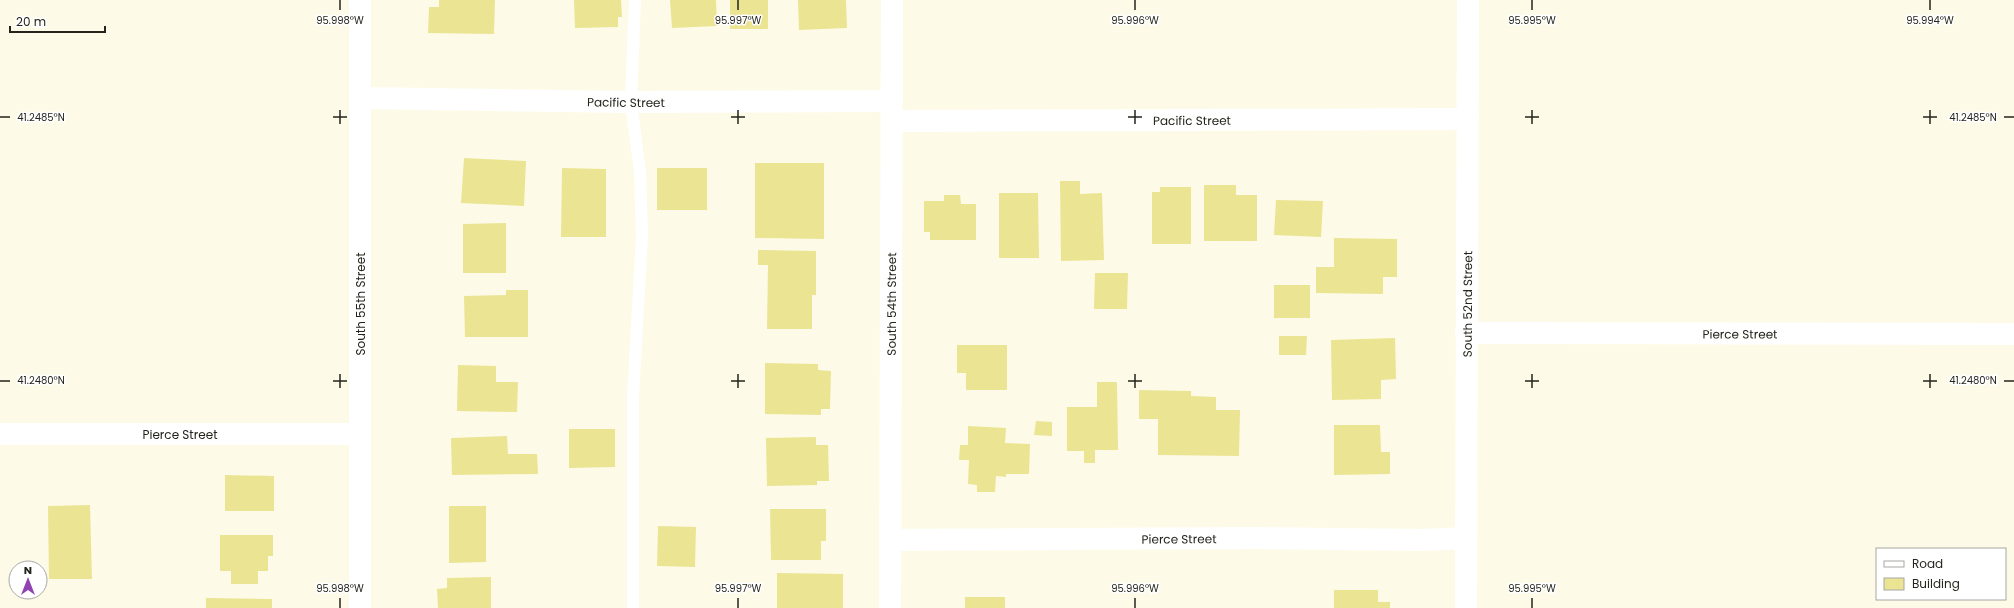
<svg xmlns="http://www.w3.org/2000/svg" width="2014" height="608" viewBox="0 0 2014 608" font-family="Poppins,sans-serif">
<rect width="100%" height="100%" fill="#fdfbe7"/>
<path fill="#ebe493" d="M439 0H495L494 34 428 33 429 7H439Z
M574 0H621L622 17H618V27L575 28Z
M670 0H716L717 26 672 28Z
M730 0H768V29H730Z
M798 0H846L847 28 799 30Z
M464 158 526 161 524 206 461 203Z
M755 163H824V239L755 238Z
M562 168 606 169V237H561Z
M657 168H707V210H657Z
M1060 181H1080V194L1102 193 1104 260 1061 261Z
M1204 185H1236V195H1257V241H1204Z
M1160 187H1191V244H1152V192H1160Z
M999 193H1038L1039 258H999Z
M944 195H960L961 204H976V240H930V232H924V201H944Z
M1276 200 1323 201 1321 237 1274 235Z
M506 223V273H463V224Z
M1334 238 1397 239V277H1383V294L1316 293V267H1334Z
M758 250 816 251V295H812V329H767L768 265H758Z
M1095 273H1128L1127 309H1094Z
M1274 285H1310V318H1274Z
M506 290H528V337H465L464 296 506 295Z
M1279 336H1307L1306 355H1279Z
M1395 338 1396 379 1381 380V399L1332 400 1331 340Z
M957 345H1007V390H966V373H957Z
M765 363 818 364V370L831 371 830 409H821V415L765 414Z
M458 365 496 366V382H518L517 412 457 411Z
M1097 382H1117L1118 450H1095V463H1084V451H1067V407H1097Z
M1139 390 1191 391V396L1216 397V410H1240L1239 456 1158 455V419H1139Z
M1036 421 1052 422V436L1034 435Z
M1334 425H1380L1381 452H1390V474L1334 475Z
M968 426 1006 428 1005 443 1030 444 1029 474H1006V477L996 476 995 492H977V485L968 484 969 460H959L960 445H968Z
M569 429H615V467L569 468Z
M507 436 508 454H537L538 474 452 475 451 438Z
M816 437V445H828L829 481H817V485L767 486 766 438Z
M225 475 274 476V511H225Z
M90 505 92 579H49L48 506Z
M449 506H486V562L449 563Z
M770 509H826V541H821V560H771Z
M658 526 696 527 695 567 657 566Z
M220 535H273V556H268V571H258V584H231V571H220Z
M777 573 843 574V608H777Z
M491 577V608H438L437 589 447 588V578Z
M1334 590H1378V602H1390V608H1334Z
M965 597H1005V608H965Z
M206 598 272 599V608H206Z"/>
<g fill="none" stroke-linecap="round" stroke-linejoin="round">
<path stroke="#fff" stroke-width="12" d="M633 608V397L642 236 640 172 631 102 635 0"/>
<g stroke="#fff" stroke-width="22">
<path id="s1" d="M361 98 631 102 892 101"/>
<path id="s2" d="M892 121 1468 119"/>
<path id="s3" d="M1466 333 2014 334"/>
<path id="s4" d="M0 434H360"/>
<path id="s5" d="M891 540 1258 538 1423 540 1466 538"/>
<path d="M360 608V0"/>
<path id="s6" d="M890 608 892 0"/>
</g>
<path stroke="#fff" stroke-width="22" id="s7" d="M1466 608 1468 0"/>
</g>
<path fill="none" stroke="#24241d" stroke-width="1.5" d="M340 0V10M738 0V10M1135 0V10M1532 0V10M1930 0V10M340 110V124M738 110V124M1135 110V124M1532 110V124M1930 110V124M0 117H10M333 117H347M731 117H745M1128 117H1142M1525 117H1539M1923 117H1937M2004 117H2014M340 374V388M738 374V388M1135 374V388M1532 374V388M1930 374V388M0 381H10M333 381H347M731 381H745M1128 381H1142M1525 381H1539M1923 381H1937M2004 381H2014M340 598V608M738 598V608M1135 598V608M1532 598V608"/>
<g text-anchor="middle" dominant-baseline="central" stroke-width="3" stroke-linejoin="round" paint-order="stroke">
<g font-size="12" fill="#24241d" stroke="#fff">
<text stroke="none"><textPath href="#s1" startOffset="265">Pacific Street</textPath></text>
<text stroke="none"><textPath href="#s2" startOffset="300">Pacific Street</textPath></text>
<text transform="translate(360 304) rotate(-90)">South 55th Street</text>
<text stroke="none"><textPath href="#s6" startOffset="304">South 54th Street</textPath></text>
<text stroke="none"><textPath href="#s7" startOffset="304">South 52nd Street</textPath></text>
<text stroke="none"><textPath href="#s3" startOffset="274">Pierce Street</textPath></text>
<text stroke="none"><textPath href="#s4" startOffset="180">Pierce Street</textPath></text>
<text stroke="none"><textPath href="#s5" startOffset="288">Pierce Street</textPath></text>
</g>
</g>
<g font-size="10" text-anchor="middle" fill="#24241d" stroke="#fff" stroke-width="3" stroke-linejoin="round" paint-order="stroke">
<text x="340" y="24">95.998°W</text>
<text x="738" y="24">95.997°W</text>
<text x="1135" y="24">95.996°W</text>
<text x="1532" y="24">95.995°W</text>
<text x="1930" y="24">95.994°W</text>
<text x="41" y="121">41.2485°N</text>
<text x="1973" y="121">41.2485°N</text>
<text x="41" y="384">41.2480°N</text>
<text x="1973" y="384">41.2480°N</text>
<text x="340" y="592">95.998°W</text>
<text x="738" y="592">95.997°W</text>
<text x="1135" y="592">95.996°W</text>
<text x="1532" y="592">95.995°W</text>
</g>
<rect x="1876" y="548" width="130" height="52" fill="#ffffff" stroke="#a7a7a5"/>
<rect x="1884" y="561" width="20" height="6" fill="#ffffff" stroke="#a7a7a5"/>
<text x="1912" y="568" font-size="12" fill="#24241d">Road</text>
<rect x="1884" y="578" width="20" height="12" fill="#ebe493" stroke="#a7a7a5"/>
<text x="1912" y="588" font-size="12" fill="#24241d">Building</text>
<g transform="translate(28 580)"><circle r="19" fill="#ffffff" stroke="#a7a7a5"/>
<path d="M0-3L7 15L0 10L-7 15Z" fill="#9143b3"/>
<text y="-6" font-size="11" font-weight="bold" text-anchor="middle" fill="#24241d">N</text>
</g>
<path d="M10 26v6h95v-6" fill="none" stroke="#24241d" stroke-width="2"/>
<text x="16" y="26" font-size="12" fill="#24241d" stroke="#ffffff" stroke-width="3" paint-order="stroke">20 m</text>
</svg>
